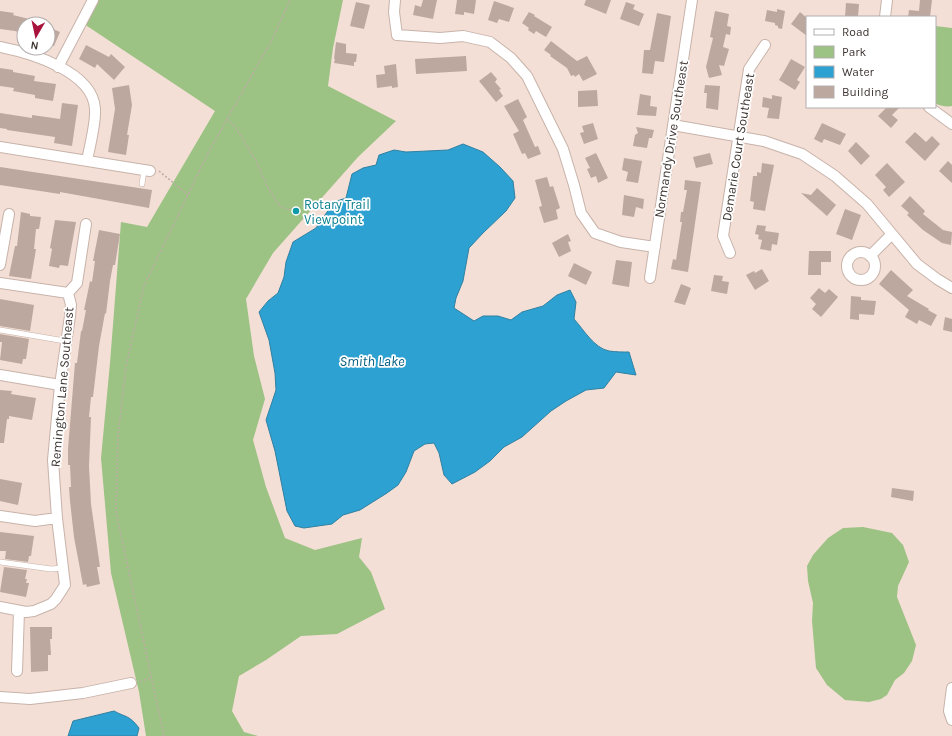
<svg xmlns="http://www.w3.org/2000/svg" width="952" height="736" viewBox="0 0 952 736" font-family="Karla,sans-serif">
<rect width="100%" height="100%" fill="#f4dfd6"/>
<path fill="#9cc284" d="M93 0H343L333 48 328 86 396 121 358 157 273 253 246 299 254 356 265 399 253 440 266 487 285 538 315 550 362 538 359 557 371 572 385 609 337 634 301 636 266 660 239 676 232 711 244 732 258 736H146L139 692 111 573 101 458 110 363 121 222 147 227 215 111 81 22Z
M935 26 952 28V106C947 107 939 106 935 103Z
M863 527 892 533 903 545 909 562 898 586 897 597 916 645 912 661 904 673 895 680 887 695 881 699 869 702 845 700 827 685 816 668 812 621 813 603 808 581 807 566 813 555 828 538 843 528Z"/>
<path fill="#2ca1d2" stroke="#3181a2" d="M463 144 483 152 500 167 513 181 515 198 506 211 483 233 469 248 463 281 456 298 454 308 474 321 483 316H498L511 320 522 312 543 306 557 295 570 290 576 302 574 319C584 330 594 348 609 351 616 352 623 352 629 352L636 375 616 372 604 388 586 390 566 401 551 411 522 437 504 447 490 461 475 472 452 484 444 475 439 453 434 443 425 444 414 451 406 472 398 485 387 493 360 510 343 515 332 524 304 528 295 526 287 511 275 451 266 420 276 390 275 373 269 340 259 312 268 301 278 293 284 277 286 262 293 242 316 228 334 202 346 198 352 174 363 168 376 165 379 155 394 150 406 152 448 150Z
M114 711C127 718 129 715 139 728L137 736H68L73 721Z"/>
<path fill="#bca89f" d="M423 0H437L433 19 413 15 415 5 421 7Z
M457 0H476L474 14 464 12V15L455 14Z
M586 0H611L606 14 584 5Z
M920 0H932L930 17H908L909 10 919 11Z
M494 1 514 8 509 22 499 19 497 23 488 20Z
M356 2 370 5 364 29 350 26Z
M626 2 635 5 633 9 644 14 639 26 620 19Z
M846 3 859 4 858 17H845Z
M777 9 785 11 782 29 778 28V26L775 25V23L765 21 767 10 777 12Z
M0 11 14 13 13 15 41 22V24H24V34L15 31 0 29Z
M715 11 729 14 727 26 731 27 730 35 726 34 723 47 729 49 724 66 719 65 722 75 709 78 706 67 713 38 710 37Z
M529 12 535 15 534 16 552 27 546 37 536 31 534 34 528 30 529 28 522 23Z
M800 12 807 18V36L791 24Z
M657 13 671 16 664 62 655 61 653 74 642 73 644 50H650Z
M48 27 60 32 54 46 48 44Z
M551 41 577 61 587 56 597 74 583 81 579 74 575 77 574 75 571 76 567 68 550 56 551 55 544 50Z
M336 42 346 44V53L357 54 356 62H354V66L334 63 335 59H334Z
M86 45 109 57 111 54 125 67 114 80 97 64 95 68 79 59Z
M466 56 467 71 416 74 415 59Z
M791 59 805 67 797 80 800 82 795 90 779 80Z
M396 64 398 87 392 88V86L377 88 376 75 385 74 384 66Z
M0 68 13 70V72L35 76 34 81 56 84 53 101 35 98V95L13 91 14 88 0 86Z
M491 72 497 79 495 82 501 89 499 90 503 96 496 102 479 81Z
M129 85 132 105 127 135H129L126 155 108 152 115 109 112 88Z
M705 85 720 86 718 110 706 108 707 93H704Z
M597 90 598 106 578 107V91Z
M640 94 651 96 650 106 657 107 656 116 637 115Z
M772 95 782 97 779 119 767 118 769 108 762 107 763 97 772 99Z
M518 99 527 117 523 120 535 147 538 146 541 154 528 159 525 153 522 154 513 134 519 131 504 106Z
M62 103 78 105 72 146 54 143 55 137 7 130V129L0 128V113L32 118V115L60 119Z
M887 107H900L892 115 898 120 891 128 878 116Z
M593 123 598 139 584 144 580 133 584 132 582 126Z
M822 123 846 134 840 145 824 139 822 143 814 139Z
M636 127 654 130 652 138H649L647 148 633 146 635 135 638 133Z
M915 132 926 142 932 136 940 144 925 161 905 142Z
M856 142 870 156 861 165 848 151Z
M596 153 608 178 598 183 596 176 591 178 587 169 590 168 585 158Z
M710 153 713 164 696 168 693 157Z
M624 158 642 161 638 183 626 181 628 172 622 170Z
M948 161 952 165V183L939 171Z
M762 163 774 165 765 211 753 209 754 202 750 201 753 176H757V172L761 173Z
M887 163 905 182 889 197 883 190 886 187 875 175Z
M0 167 152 190 149 208 60 192V194L0 185Z
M547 177 550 187 553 186 560 208 556 210 558 219 544 223 539 207 542 206 535 180Z
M685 180 701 182 688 272 671 269 673 259 676 260 678 247 682 222H680L681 212H683L687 190H684Z
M817 188 836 205 827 216 801 193 811 195Z
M624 195 644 199 643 209 636 207 634 217 622 215Z
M910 196 925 211 923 214 943 230 952 232 951 245 942 243 923 230 907 215 909 213 901 206Z
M845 209 861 215 852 240 836 234Z
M21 212 30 214V216L41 217 39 229H36L34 249H36L31 279 9 276 15 246H17Z
M55 220 76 222 68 266 60 265 59 268 49 266 52 249 50 248Z
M757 225 766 226 765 231 779 233 777 245 772 244 771 251 760 249 762 240 758 239 759 235 755 234Z
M99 230 120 234 115 265H113L110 281 106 314 105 313 99 346 93 397H91L89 417H91L89 466 91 504 100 567H97L100 584 87 587 86 584 83 585 74 537 70 501 69 487H71L70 465H68V449L74 375 75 363H77L81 331H82L86 310H84L87 296 90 281 92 282 95 261H93Z
M568 234 571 241 568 242 571 251 559 257 552 243Z
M809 251H831V262H821V275H808Z
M616 260 632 262 629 287 612 284Z
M574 263 592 272 586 285 568 276Z
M762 269 769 281 755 290 746 275 754 271 755 273Z
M891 270 913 290 907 296 929 309 928 310 937 315 931 326 919 320 917 324 905 317 909 310 879 284Z
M714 275 723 276 722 281 729 282 727 294 711 291Z
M681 284 691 288 685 305 674 302Z
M819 288 825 293 829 289 838 297 821 317 812 309 816 304 810 298Z
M851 296 861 297V300L876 301 874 315 859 314V320L850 319Z
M0 299 34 305 30 331 0 326Z
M945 317 952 319V332L943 330Z
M0 334 29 339 26 359H23L22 364 0 360 2 342H0Z
M0 390 12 391 11 394 36 398 32 420 9 416V419H7L4 443H0Z
M0 479 22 483 18 505 0 501Z
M892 488 914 491 913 501 891 497Z
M0 532 34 536 31 556H29L28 562 5 559 6 551H0Z
M4 567 27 570 25 579H27L26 583H29L26 597 0 592Z
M30 627H52V639H50L51 655H48V671L31 672Z"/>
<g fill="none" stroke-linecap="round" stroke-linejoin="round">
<g stroke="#c7b3aa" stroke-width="6">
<path id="lane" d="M142 184 144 170
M0 330 65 341
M0 562 51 569 63 568"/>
</g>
<g stroke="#c7b3aa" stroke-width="12">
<path id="street" d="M395 0 394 12 397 35 440 38 463 36 490 42 511 58 527 76 563 149 574 185 581 213 595 233 621 242 655 247
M885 17 887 0
M0 47C30 53 93 71 95 109 96 122 90 146 87 160
M58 67 93 0
M929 107 952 124
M673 125 764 141 802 154 835 176 867 204 917 264 937 279 952 288
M0 147 150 171
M847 266a14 14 0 1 1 28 0a14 14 0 1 1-28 0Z
M730 253 723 236 749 69 765 45
M870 256 892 234
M0 265 9 214
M650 278 692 0
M0 283 68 293
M68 293 77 283 86 224
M0 375 60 385
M0 516 35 521 57 518
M0 607 26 612 34 611 51 604 56 599 65 585 57 518 53 460 60 385 70 316 71 305 68 293
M17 671 19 611
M952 688 949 711 952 720
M0 697 30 699 83 693 131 683"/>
</g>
<path stroke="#bdaca5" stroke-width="1.5" stroke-dasharray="2 2" stroke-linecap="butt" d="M227 119 236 128 257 163 267 186 278 204 283 208 292 210
M159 171 188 195
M140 681 152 678
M164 736 116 512 118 436 126 366 144 286 208 153 273 38 290 0"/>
<use href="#lane" stroke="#fff" stroke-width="5"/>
<use href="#street" stroke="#fff" stroke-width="10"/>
</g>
<circle fill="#0f9aa8" stroke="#fff" stroke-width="1.5" cx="296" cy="211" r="4"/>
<g text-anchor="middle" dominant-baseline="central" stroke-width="3.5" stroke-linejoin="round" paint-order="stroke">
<g font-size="13" fill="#3e3532" stroke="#fff">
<text transform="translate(671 139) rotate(-81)">Normandy Drive Southeast</text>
<text transform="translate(738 147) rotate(-81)">Demarie Court Southeast</text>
<text transform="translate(62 387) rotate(-85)">Remington Lane Southeast</text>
</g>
<g font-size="13" fill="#0d838f" stroke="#fff" text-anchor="start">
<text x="304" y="204">Rotary Trail<tspan x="304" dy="15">Viewpoint</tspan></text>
</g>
<g font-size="14" font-style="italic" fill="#005c7e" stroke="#fff">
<text x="372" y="361">Smith Lake</text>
</g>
</g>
<rect x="806" y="16" width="130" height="92" fill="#ffffff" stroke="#b2aead"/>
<rect x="814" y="29" width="20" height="6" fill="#ffffff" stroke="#b2aead"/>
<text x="842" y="36" font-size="12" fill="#3e3532">Road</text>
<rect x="814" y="46" width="20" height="12" fill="#9cc284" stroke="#b2aead"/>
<text x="842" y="56" font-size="12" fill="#3e3532">Park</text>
<rect x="814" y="66" width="20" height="12" fill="#2ca1d2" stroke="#b2aead"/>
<text x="842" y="76" font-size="12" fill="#3e3532">Water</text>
<rect x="814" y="86" width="20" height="12" fill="#bca89f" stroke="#b2aead"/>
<text x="842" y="96" font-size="12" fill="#3e3532">Building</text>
<g transform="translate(36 36) rotate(189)"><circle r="19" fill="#ffffff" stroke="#b2aead"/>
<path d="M0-3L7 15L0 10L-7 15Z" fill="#a9123c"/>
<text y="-6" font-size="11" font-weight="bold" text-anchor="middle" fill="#3e3532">N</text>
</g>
</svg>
